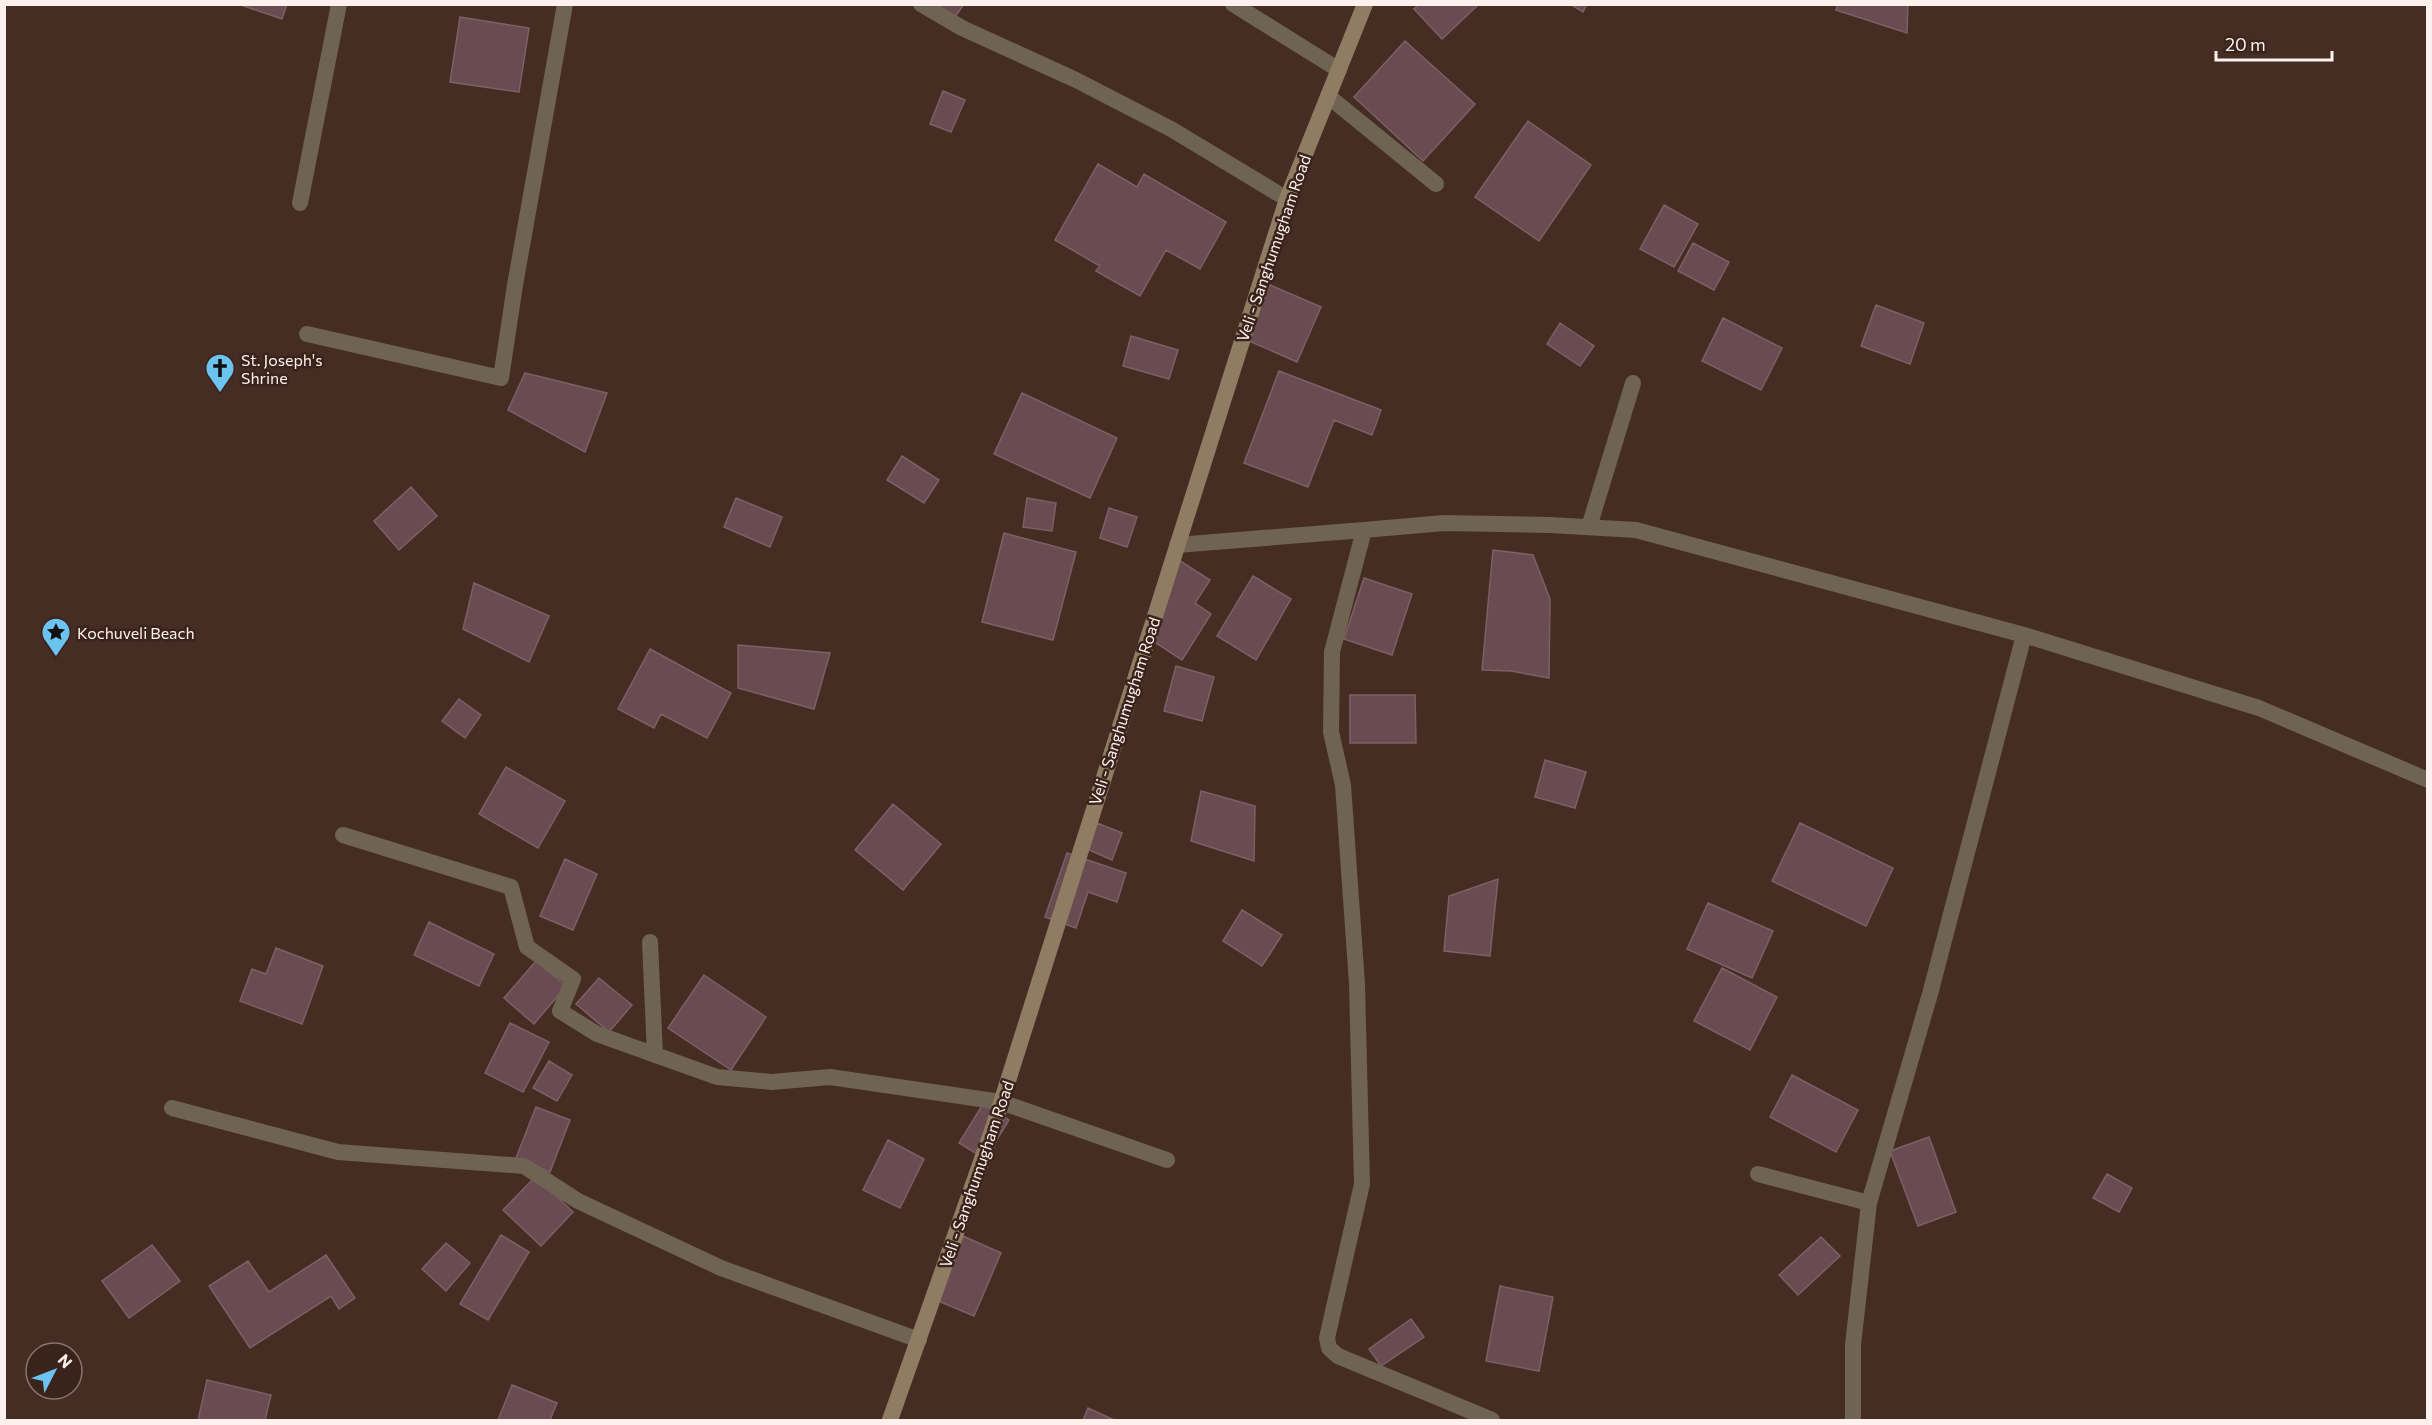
<svg xmlns="http://www.w3.org/2000/svg" width="2432" height="1425" viewBox="0 0 2432 1425" font-family="Commissioner,sans-serif">
<rect width="100%" height="100%" fill="#452d24"/>
<path fill="#684c51" stroke="#7d6065" stroke-width="1.5" d="M245 4H287L282 19 244 6Z
M932 4H964L953 20Z
M1419 4H1479L1442 39 1414 9Z
M1570 4H1587L1583 12Z
M1838 4H1908L1907 33 1836 10Z
M460 17 529 28 519 92 450 82Z
M1405 41 1475 104 1423 161 1354 97Z
M943 91 965 100 951 132 930 124Z
M1528 121 1591 165 1539 241 1475 197Z
M1098 164 1137 187 1144 174 1226 222 1200 269 1166 250 1140 296 1096 271 1100 266 1055 240Z
M1664 205 1698 224 1674 267 1640 249Z
M1693 243 1729 262 1714 290 1678 271Z
M1270 285 1321 307 1297 362 1247 340Z
M1876 305 1924 323 1910 364 1861 346Z
M1723 318 1782 348 1761 390 1702 361Z
M1560 323 1594 346 1580 366 1547 344Z
M1131 336 1178 350 1169 379 1123 366Z
M1279 371 1381 410 1372 435 1334 420 1308 487 1244 463Z
M525 373 607 393 585 452 508 410Z
M1022 393 1117 438 1090 498 994 454Z
M902 456 939 480 924 503 887 480Z
M411 487 437 516 399 550 374 521Z
M736 498 782 517 770 547 724 527Z
M1027 498 1056 503 1052 531 1023 527Z
M1109 508 1137 517 1127 547 1100 538Z
M1004 533 1076 552 1053 640 982 622Z
M1493 550 1533 555 1550 599 1549 678 1511 671 1482 670Z
M1174 557 1210 580 1195 603 1211 614 1182 660 1142 634Z
M1253 576 1291 599 1256 660 1217 636Z
M1364 578 1412 594 1392 655 1344 639Z
M474 583 549 616 529 662 463 629Z
M738 645 830 653 814 709 738 688Z
M650 649 731 693 707 738 661 714 654 728 618 709Z
M1176 666 1214 677 1202 721 1164 711Z
M1350 695H1415L1416 743H1350Z
M459 699 481 715 465 738 442 721Z
M1545 760 1586 772 1575 808 1535 797Z
M506 767 565 801 538 848 479 814Z
M1201 791 1255 806 1254 861 1191 841Z
M893 804 941 844 903 890 855 850Z
M1097 823 1122 833 1112 860 1087 849Z
M1800 823 1893 868 1866 926 1772 881Z
M1067 853 1126 873 1117 902 1088 892 1076 928 1045 917Z
M565 859 597 874 573 930 540 916Z
M1498 879 1490 956 1444 951 1449 896Z
M1708 903 1773 931 1752 978 1687 949Z
M1242 910 1282 935 1262 966 1223 941Z
M429 922 494 954 479 986 414 955Z
M276 948 323 966 302 1024 240 1001 252 969 266 974Z
M536 961 566 986 534 1024 504 998Z
M1722 968 1777 997 1750 1050 1694 1021Z
M704 975 766 1017 731 1070 668 1028Z
M599 978 632 1005 609 1032 576 1004Z
M510 1023 549 1042 523 1092 485 1073Z
M549 1061 572 1075 557 1101 533 1088Z
M1792 1075 1858 1110 1836 1152 1770 1117Z
M983 1104 1009 1120 985 1159 959 1143Z
M536 1107 570 1120 550 1172 516 1158Z
M1929 1137 1956 1212 1918 1226 1890 1151Z
M888 1140 924 1159 900 1208 863 1190Z
M2107 1174 2132 1188 2119 1212 2093 1198Z
M536 1176 573 1212 541 1246 503 1210Z
M501 1235 529 1252 488 1320 460 1304Z
M963 1236 1001 1253 974 1316 936 1300Z
M1821 1237 1840 1256 1798 1295 1779 1275Z
M446 1243 470 1263 446 1291 422 1269Z
M152 1245 180 1281 129 1318 102 1281Z
M326 1255 355 1298 339 1309 331 1296 250 1348 209 1286 248 1261 269 1292Z
M1500 1286 1553 1297 1539 1371 1486 1361Z
M1411 1319 1424 1337 1381 1366 1369 1349Z
M207 1380 271 1395 265 1420H198Z
M512 1385 557 1403 550 1420H498Z
M1088 1408 1114 1420H1083Z"/>
<g fill="none" stroke-linecap="round" stroke-linejoin="round">
<path stroke="#6f6353" stroke-width="16" d="M921 4 962 28 1076 80 1171 129 1287 199
M1233 4 1339 70
M1328 96 1436 184
M300 203 339 4
M307 334 501 378 515 285 565 4
M1589 527 1633 383
M1177 545 1364 530
M343 835 511 887 527 947 573 979 560 1011 597 1034 717 1077 772 1082 830 1077 1001 1102 1167 1160
M650 942 655 1055
M172 1108 338 1152 524 1166 578 1201 721 1268 919 1340
M1758 1174 1869 1203
M1492 1420 1338 1356 1329 1348 1327 1338 1362 1184 1357 984 1343 785 1331 732 1332 652 1364 530 1444 523 1550 525 1636 530 2024 635 2259 708 2428 780
M1853 1420V1345L1869 1203 1930 994 2024 635"/>
<path stroke="#907c63" stroke-width="16" d="M890 1420 994 1125 1287 199 1365 4"/>
</g>
<defs>
<g id="church-pin" transform="scale(1.5)"><path d="M0 17L-7.5 6A9.5 9.5 0 1 1 7.5 6Z" fill="#6bc3f2" stroke="#3a231b"/><path d="M-1.2-6h2.4v3.5h3.3v2.4h-3.3V6h-2.4V-.1h-3.3v-2.4h3.3Z" fill="#111"/></g>
<g id="sight-pin" transform="scale(1.5)"><path d="M0 17L-7.5 6A9.5 9.5 0 1 1 7.5 6Z" fill="#6bc3f2" stroke="#3a231b"/><path d="M0-6L1.8-2.2L6-1.7L2.9 1.2L3.7 5.4L0 3.3L-3.7 5.4L-2.9 1.2L-6-1.7L-1.8-2.2Z" fill="#111"/></g>
</defs>
<g fill-rule="evenodd">
<use href="#church-pin" x="220" y="368"/>
<use href="#sight-pin" x="56" y="632"/>
</g>
<g text-anchor="middle" dominant-baseline="central" stroke-width="5" stroke-linejoin="round" paint-order="stroke">
<g font-size="16" fill="#fef1ed" stroke="#3a231b">
<text transform="translate(1273 248) rotate(-71)">Veli - Sanghumugham Road</text>
<text transform="translate(1124 711) rotate(-72)">Veli - Sanghumugham Road</text>
<text transform="translate(976 1174) rotate(-71)">Veli - Sanghumugham Road</text>
</g>
<g font-size="16" fill="#fef1ed" stroke="#3a231b" text-anchor="start">
<text x="241" y="359">St. Joseph's<tspan x="241" dy="18">Shrine</tspan></text>
<text x="77" y="632">Kochuveli Beach</text>
</g>
</g>
<rect width="2432" height="1425" fill="none" stroke="#fef1ed" stroke-width="12"/>
<g transform="translate(54 1371) rotate(48)"><circle r="28" fill="#3a231b" stroke="#88756f" stroke-width="1.5"/>
<path d="M0-4.5L10 22L0 15L-10 22Z" fill="#6bc3f2"/>
<text y="-9" font-size="16" font-weight="bold" text-anchor="middle" fill="#fef1ed">N</text>
</g>
<path d="M2216 51v9h116v-9" fill="none" stroke="#fef1ed" stroke-width="3"/>
<text x="2225" y="51" font-size="18" fill="#fef1ed" stroke="#3a231b" stroke-width="4.5" paint-order="stroke">20 m</text>
</svg>
